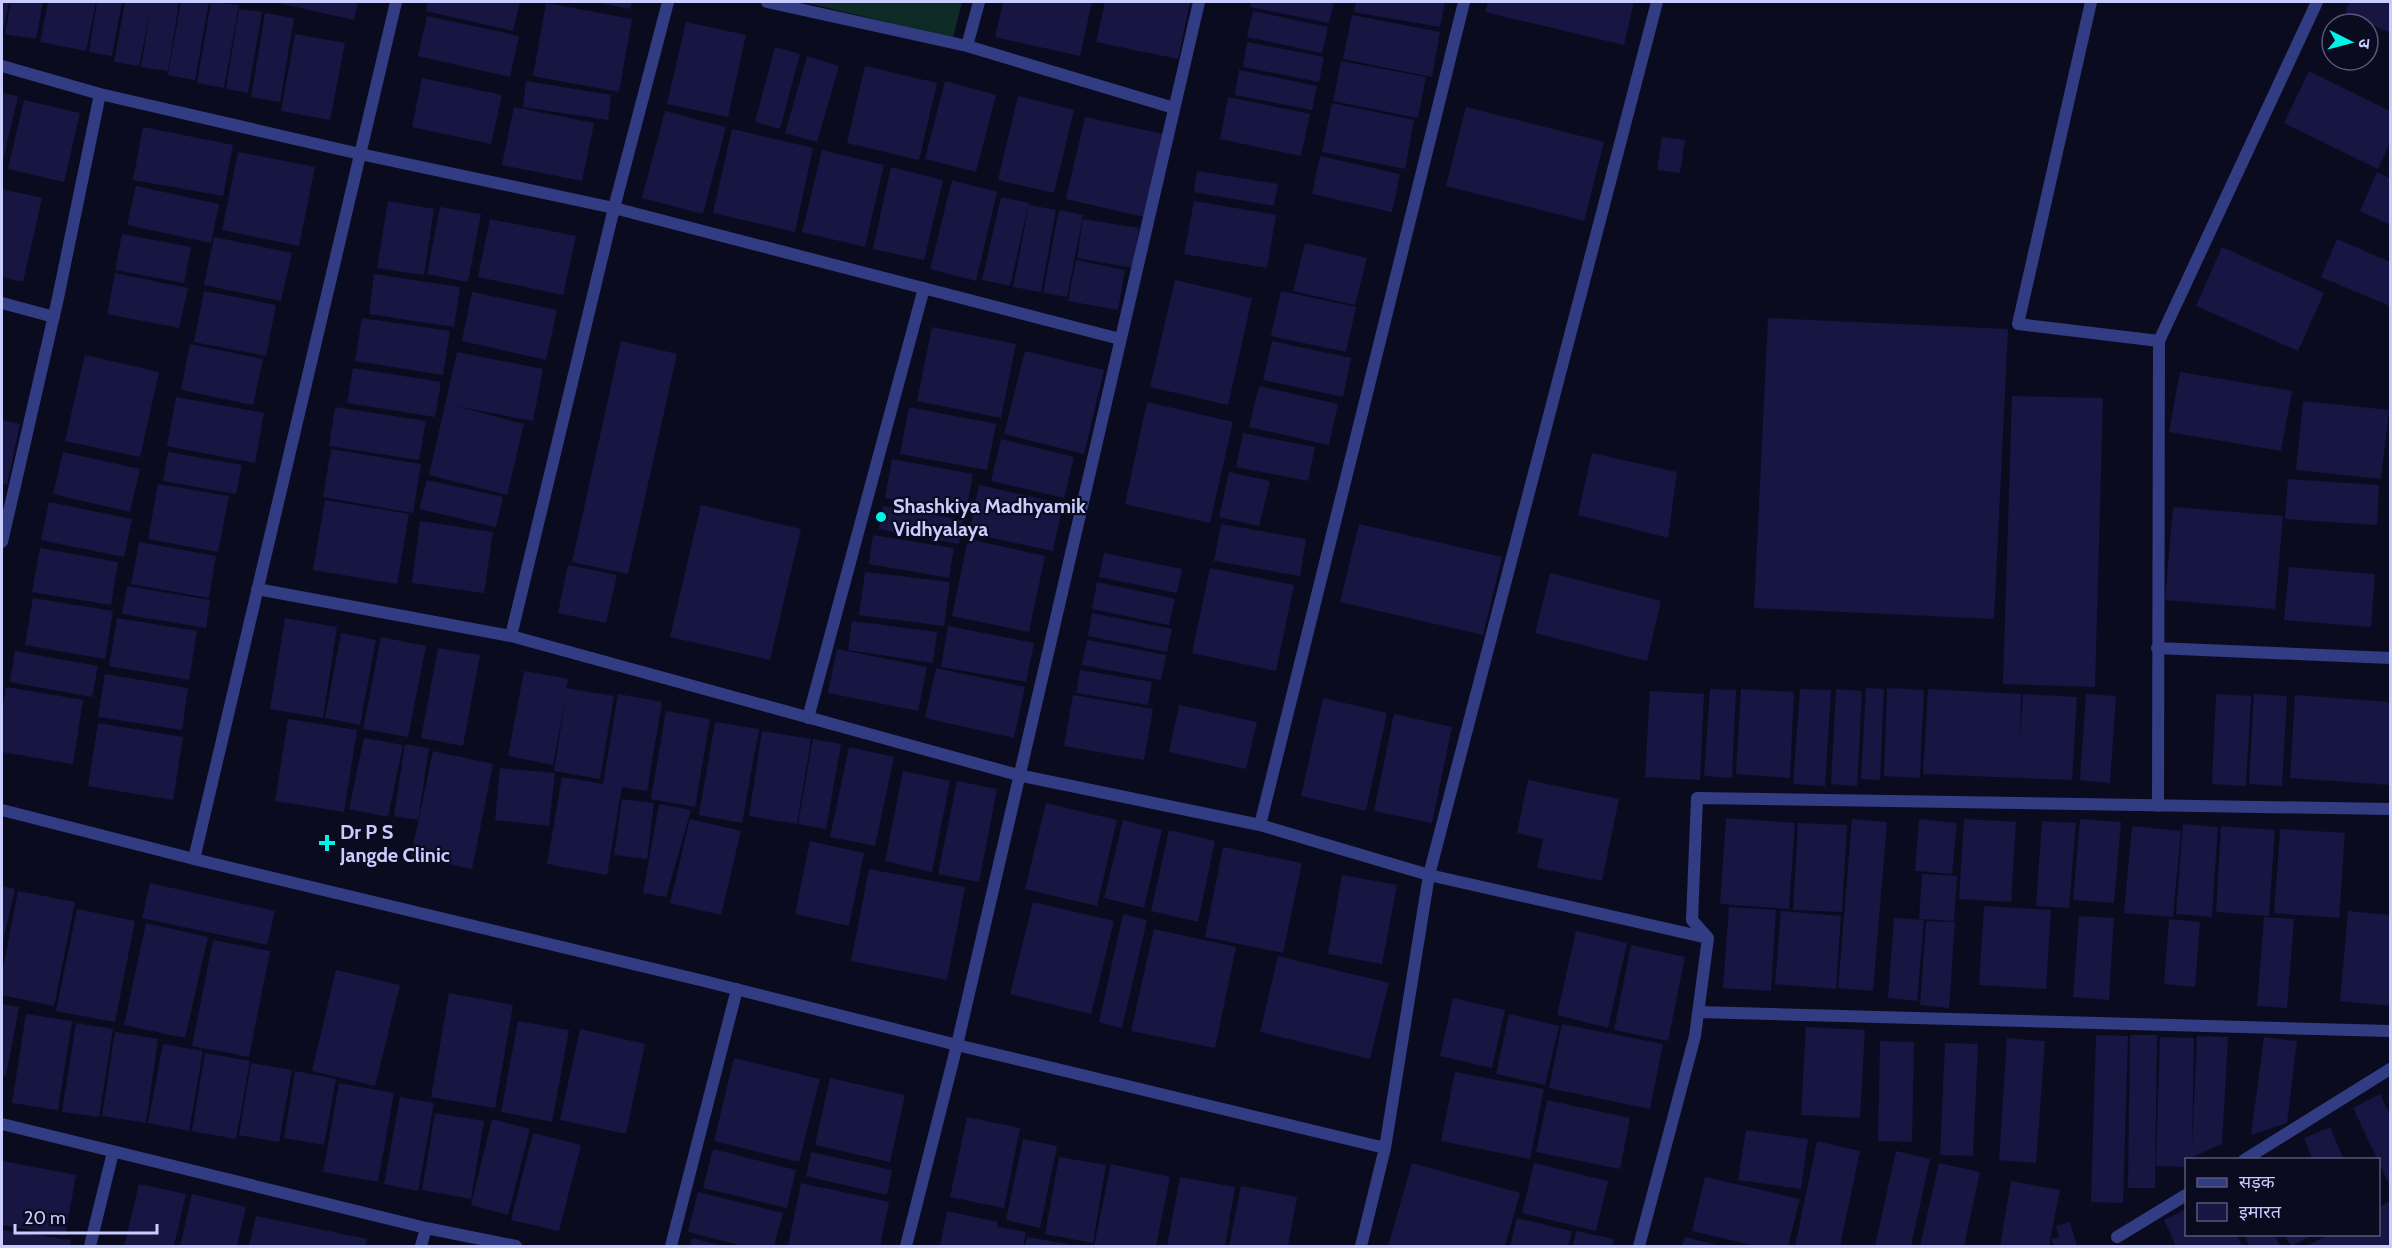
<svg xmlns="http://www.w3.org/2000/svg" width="2392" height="1248" viewBox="0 0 2392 1248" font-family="Cabin,'Noto Sans Devanagari',sans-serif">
<rect width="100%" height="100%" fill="#0b0b20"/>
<path fill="#0d2a24" d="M803 2H962L953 38Z"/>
<path fill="#171542" d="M2 2H9L4 27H2Z
M11 2H43L36 39 5 34Z
M48 2H96L86 51 40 42Z
M97 2H122L112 56 89 52Z
M125 2H179L168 71 141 67 150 13 139 66 114 62Z
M181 2H209L195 80 168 75Z
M211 2 239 5 224 88 197 83Z
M274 2H358L354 20Z
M428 2H520L513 31 426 11Z
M596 2H632L630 9Z
M1003 2H1092L1080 56 995 37Z
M1105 2H1190L1178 59 1096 42Z
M1251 2H1334L1329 23 1250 7Z
M1356 2H1445L1440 27 1354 12Z
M1488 2H1634L1624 45 1485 12Z
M2350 2H2390V33L2345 12Z
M546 3 632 19 619 92 533 76Z
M239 9 262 12 248 93 226 89Z
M1253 11 1328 27 1322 53 1247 37Z
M265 13 294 18 280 102 251 97Z
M1352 15 1440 32 1432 77 1343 59Z
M427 16 519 36 510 77 418 56Z
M686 22 746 35 728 117 667 104Z
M295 34 345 43 330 120 281 111Z
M1247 42 1324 57 1319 82 1243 67Z
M775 47 800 54 780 129 755 122Z
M807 56 839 66 817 142 785 133Z
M1341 61 1426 77 1418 118 1333 101Z
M865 66 937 83 919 160 847 143Z
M1239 70 1317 86 1312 110 1235 95Z
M2309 71 2390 111V142L2378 169 2284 123Z
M422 78 502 95 491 144 412 127Z
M526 81 611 95 608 120 523 107Z
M945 81 996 95 976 172 925 159Z
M2 93 18 96 2 165Z
M1018 96 1074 110 1054 193 998 180Z
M1228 97 1310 114 1301 156 1220 139Z
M24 100 80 113 64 182 8 169Z
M1332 103 1414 120 1405 169 1322 152Z
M514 107 594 123 582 181 502 165Z
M1466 107 1604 142 1584 221 1446 186Z
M665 111 726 127 703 214 642 198Z
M1085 117 1163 134 1144 217 1066 199Z
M143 127 233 145 223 196 133 180Z
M732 129 813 148 795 232 713 213Z
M1662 137 1685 140 1680 173 1657 170Z
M822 150 884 165 865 247 802 232Z
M238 152 315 167 299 246 222 230Z
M1320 156 1400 174 1392 212 1312 194Z
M891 167 943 180 924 260 873 249Z
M1197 171 1278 184 1274 206 1194 192Z
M2377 172 2390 178V225L2360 211Z
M952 180 997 192 976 281 930 269Z
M136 186 219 204 211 243 127 225Z
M2 189 42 198 23 282 2 277Z
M1001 197 1029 203 1010 286 982 280Z
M388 201 434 209 424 275 377 268Z
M1194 201 1276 215 1267 268 1184 254Z
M1029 205 1056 210 1041 292 1013 287Z
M440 207 481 214 468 282 427 274Z
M1059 210 1083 215 1067 297 1043 293Z
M490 219 576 236 563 295 478 277Z
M1083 219 1139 228 1133 268 1077 258Z
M122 234 191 247 184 283 115 270Z
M214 237 292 253 281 301 204 285Z
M2337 239 2390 262V306L2321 277Z
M1305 243 1367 258 1355 305 1293 291Z
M2222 247 2324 293 2298 351 2196 306Z
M1076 260 1125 270 1118 310 1068 301Z
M115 273 188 288 179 328 107 314Z
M374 274 460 287 454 327 369 314Z
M1175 280 1252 298 1228 405 1150 387Z
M204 291 276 305 266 356 194 342Z
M1281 291 1356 307 1346 352 1271 336Z
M472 292 557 310 546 360 462 341Z
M362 318 450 331 443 375 355 361Z
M1768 318 2008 329 1994 619 1754 608Z
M932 327 1016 344 1001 418 917 401Z
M621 341 677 354 628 574 572 562Z
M1272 341 1351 358 1343 397 1263 380Z
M190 344 263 359 253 405 181 390Z
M1025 351 1104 370 1084 454 1004 434Z
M457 352 543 369 533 421 456 406 524 424 507 495 429 475Z
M85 355 159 372 140 457 65 441Z
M353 368 441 382 435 417 347 403Z
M2180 372 2292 391 2281 451 2169 432Z
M1259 386 1338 404 1329 445 1249 427Z
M2012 396 2103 398 2095 687 2003 684Z
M176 397 264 413 255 463 167 446Z
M2303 401 2389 410 2381 479 2296 470Z
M1147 402 1233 422 1210 523 1125 504Z
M335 407 426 421 419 460 329 446Z
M909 407 996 424 987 470 900 454Z
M2 420 20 424 7 485 2 484Z
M1243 433 1315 447 1308 481 1236 467Z
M1001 439 1074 457 1064 498 991 481Z
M331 449 421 464 413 513 323 497Z
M63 452 140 469 130 512 53 494Z
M168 452 242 465 236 494 163 481Z
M1592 453 1677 472 1668 538 1578 515Z
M892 459 973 474 966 513 885 498Z
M1229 472 1270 481 1259 526 1219 517Z
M2288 479 2379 485 2377 525 2285 519Z
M427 480 503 497 496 527 419 509Z
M158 484 229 496 218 552 148 539Z
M979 485 1063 504 1053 551 969 533Z
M325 500 409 514 397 584 313 570Z
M49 502 132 519 124 557 41 540Z
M701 505 801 529 770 660 670 637Z
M883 506 963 520 959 544 879 529Z
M2173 507 2283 516 2275 609 2165 600Z
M420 521 493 532 484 593 412 583Z
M1221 524 1306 539 1300 576 1214 561Z
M1359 524 1502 557 1483 635 1340 602Z
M873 535 954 548 949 578 869 564Z
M968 539 1045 556 1029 632 952 616Z
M139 542 216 556 209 598 131 584Z
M40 548 118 562 111 605 32 592Z
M1104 553 1182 569 1177 593 1099 577Z
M568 565 617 575 606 623 558 613Z
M2289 567 2375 574 2371 627 2284 620Z
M1210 568 1294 585 1276 671 1192 653Z
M865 572 950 582 944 626 859 615Z
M1550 573 1661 601 1647 661 1535 633Z
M1097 582 1175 599 1169 625 1092 609Z
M127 586 210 600 206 628 122 614Z
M33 598 113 611 105 659 25 645Z
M1092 613 1172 629 1167 652 1088 636Z
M117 618 197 631 189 680 109 666Z
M285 618 337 627 323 718 270 709Z
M852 621 937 632 933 663 848 650Z
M948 626 1034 643 1026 682 941 667Z
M341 633 376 640 360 725 325 718Z
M381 637 426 646 408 737 363 729Z
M1087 640 1166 655 1161 680 1082 665Z
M438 648 480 655 463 746 421 738Z
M837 649 927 667 918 711 828 693Z
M15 651 98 666 92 697 10 682Z
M936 668 1025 687 1014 738 925 718Z
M1080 670 1152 682 1148 705 1076 693Z
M524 671 568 679 566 688 614 696 600 779 554 771 566 695 553 765 508 756Z
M105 674 188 688 182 730 98 717Z
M6 687 83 700 73 764 2 752V715Z
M1866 688 1884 689 1880 780 1861 779Z
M1887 688 1924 690 1920 778 1884 776Z
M1710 689 1736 690 1732 778 1704 776Z
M1741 689 1794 692 1790 778 1736 774Z
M1800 689 1831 690 1825 786 1793 784Z
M1836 689 1862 691 1857 786 1831 784Z
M1928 689 2021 694 2020 739 2023 694 2077 697 2072 780 1923 774Z
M1650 691 1704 694 1700 780 1645 777Z
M618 694 662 702 647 791 622 787 607 875 547 864 562 777 603 784Z
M2086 694 2116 696 2110 783 2080 780Z
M2216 694 2251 696 2246 786 2212 784Z
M2254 694 2287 696 2282 786 2249 784Z
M1073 695 1153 709 1144 760 1064 746Z
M2295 695 2390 702V785L2290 778Z
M1323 698 1387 713 1366 811 1301 796Z
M1179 705 1257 722 1246 769 1169 752Z
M666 711 710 719 695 807 651 799Z
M1394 714 1452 727 1432 823 1374 811Z
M288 719 357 730 344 812 275 801Z
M715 722 759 729 742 823 699 815Z
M98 723 183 737 173 800 88 786Z
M762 731 811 739 797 824 749 816Z
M364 738 403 745 388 817 349 809Z
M813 739 841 744 826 829 798 824Z
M405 744 429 748 418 820 394 816Z
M849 747 894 757 875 846 830 837Z
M433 751 493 764 472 869 411 856Z
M500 768 555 773 549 826 495 820Z
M903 771 950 781 932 872 885 861Z
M1528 780 1619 799 1602 881 1537 868 1543 839 1517 833Z
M957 781 997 789 979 882 938 874Z
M622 799 654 803 647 859 614 855Z
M1046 803 1117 820 1097 906 1025 889Z
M659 804 691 810 666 897 643 893Z
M1726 818 1795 823 1789 909 1720 904Z
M690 819 741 831 721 915 670 903Z
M1852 819 1887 822 1873 991 1838 988Z
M1919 819 1957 823 1952 874 1915 871Z
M1964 819 2016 822 2011 902 1959 899Z
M2080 819 2121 822 2114 903 2073 900Z
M1123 820 1162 830 1144 908 1104 898Z
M2042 821 2076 823 2069 908 2036 906Z
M1798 823 1847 825 1842 912 1793 910Z
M2183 824 2218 827 2212 917 2176 914Z
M2132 826 2181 831 2173 917 2124 913Z
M2221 826 2275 830 2269 916 2216 912Z
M2280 829 2345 833 2339 918 2274 913Z
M1169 830 1215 841 1198 922 1151 911Z
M810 841 864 853 849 926 795 914Z
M1223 847 1302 863 1283 953 1205 937Z
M869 869 965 887 947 980 851 961Z
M1922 874 1957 876 1954 921 1919 919Z
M1342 875 1397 885 1382 964 1328 954Z
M150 883 275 911 267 945 142 918Z
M2 886 15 889 2 945Z
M18 891 75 902 54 1006 2 995V974Z
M1033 902 1114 921 1091 1014 1010 994Z
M1984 906 2051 910 2046 989 1979 985Z
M1729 907 1776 910 1771 991 1723 988Z
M77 909 135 921 115 1022 56 1011Z
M1781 911 1841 916 1836 989 1775 984Z
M2348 911 2390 915V1006L2340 1001Z
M1123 914 1147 920 1122 1028 1099 1022Z
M2079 916 2114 918 2109 1000 2073 997Z
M2264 917 2294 919 2287 1008 2257 1006Z
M1894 918 1924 920 1917 1001 1888 998Z
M2169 919 2200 922 2195 987 2164 984Z
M1926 921 1955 922 1949 1008 1920 1005Z
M146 923 208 937 185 1038 124 1025Z
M1154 929 1236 947 1215 1048 1131 1031Z
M1576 931 1627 943 1608 1028 1557 1015Z
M213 940 270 951 249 1057 192 1046Z
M1631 945 1685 957 1668 1041 1614 1030Z
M1278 956 1389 983 1370 1059 1260 1032Z
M336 970 400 985 375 1086 312 1071Z
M449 993 513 1005 495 1108 431 1097Z
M1453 998 1505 1010 1492 1068 1440 1056Z
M2 1004 19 1007 6 1076 2 1075Z
M26 1014 72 1021 58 1110 12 1103Z
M1509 1014 1559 1026 1545 1085 1496 1074Z
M518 1021 569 1030 552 1122 501 1112Z
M76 1023 113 1029 99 1117 62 1112Z
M1562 1024 1663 1044 1650 1109 1549 1088Z
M1806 1027 1865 1030 1860 1118 1801 1115Z
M580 1029 645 1044 626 1134 560 1120Z
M115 1032 158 1039 146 1123 102 1116Z
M2096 1035 2128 1036 2123 1203 2091 1202Z
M2130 1035H2157L2155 1188H2128Z
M2197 1036 2228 1037 2222 1144 2186 1160V1167L2156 1166 2160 1037 2194 1038 2192 1148Z
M2264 1037 2297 1041 2287 1123 2251 1135Z
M2007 1038 2045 1041 2036 1163 1999 1160Z
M1880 1041 1914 1042 1912 1142 1878 1141Z
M1945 1043 1978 1044 1973 1156 1940 1155Z
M163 1044 203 1051 189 1131 148 1123Z
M205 1053 250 1061 236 1139 192 1131Z
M734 1058 820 1079 799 1162 714 1141Z
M251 1063 292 1070 279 1142 239 1135Z
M295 1071 336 1079 324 1145 284 1138Z
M1455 1072 1544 1089 1530 1159 1441 1141Z
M830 1078 905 1095 890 1162 815 1145Z
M339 1083 394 1093 378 1182 323 1172Z
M2380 1094 2390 1115V1186L2353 1108Z
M400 1097 434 1103 418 1191 384 1184Z
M1547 1100 1630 1118 1620 1169 1536 1152Z
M435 1113 484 1121 471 1199 422 1190Z
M967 1117 1020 1128 1004 1208 950 1197Z
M492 1119 530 1129 508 1215 471 1205Z
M2330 1127 2344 1160H2313L2304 1138Z
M1746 1130 1808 1139 1801 1189 1738 1180Z
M533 1133 581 1145 559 1231 511 1220Z
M1023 1139 1057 1146 1040 1228 1006 1220Z
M1817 1141 1860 1151 1840 1246H1795Z
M713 1149 796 1170 787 1208 703 1188Z
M1896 1151 1930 1159 1911 1246H1875Z
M811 1152 892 1170 887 1195 806 1176Z
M1059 1157 1106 1165 1093 1243 1045 1234Z
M2 1161 76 1175 65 1236 2 1225Z
M1412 1163 1520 1193 1505 1246H1388Z
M1534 1163 1608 1181 1596 1231 1522 1213Z
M1939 1163 1980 1172 1964 1246H1920Z
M1111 1164 1170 1177 1156 1246H1094Z
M1180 1177 1235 1187 1225 1246H1167Z
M1705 1177 1800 1199 1788 1246H1756L1692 1231Z
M2011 1181 2060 1190 2049 1246H2000Z
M801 1183 889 1202 880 1246H788Z
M139 1184 186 1194 174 1246H124Z
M1241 1186 1297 1197 1288 1246H1229Z
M698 1192 783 1213 774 1246H743L688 1232Z
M192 1194 246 1207 237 1246H180Z
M2390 1201V1246H2307L2329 1234H2378V1208Z
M2186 1209V1234H2236L2242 1246H2176L2164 1220Z
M947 1211 998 1222 997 1227 1026 1232 1023 1246H940Z
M256 1216 367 1239 365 1246H249Z
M1517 1218 1572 1231 1568 1246H1510Z
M2070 1222 2077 1246H2054L2051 1239 2059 1237 2056 1226Z
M2 1230 71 1240 70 1246H2Z
M1576 1231 1614 1239 1612 1246H1573Z
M2244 1234H2274L2280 1246H2249Z
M2284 1234H2316L2291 1246Z
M1027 1237 1073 1245V1246H1025Z
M1685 1237 1721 1246H1682Z
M692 1238 723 1246H690Z"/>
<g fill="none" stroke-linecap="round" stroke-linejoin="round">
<path stroke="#323c83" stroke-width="12" d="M767 2 967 46 1174 108
M2091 2 2018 324 2159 341
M967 46 979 2
M2 66 100 94 360 154 614 208 1120 339
M2 303 54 317
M2 542 58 298 100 94
M257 589 511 636 1018 775 1260 825 1429 875 1708 938
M511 636 614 208 668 2
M2157 648 2390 658
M808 718 924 288
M2158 806 2159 341 2317 2
M2 810 194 859 704 981 957 1045 1385 1148
M1260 825 1464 2
M194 859 396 2
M1699 1012 2390 1031
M2 1124 426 1228 516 1246
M2244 1160 2390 1069
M2117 1237 2186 1195
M90 1246 113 1152
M421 1246 426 1228
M671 1246 737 989
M906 1246 957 1045 1199 2
M1361 1246 1385 1148 1429 875 1657 2
M1639 1246 1695 1036 1708 938 1692 920 1697 798 2390 809"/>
</g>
<g fill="#00f4e5" stroke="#0b0b20" stroke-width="2">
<circle cx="881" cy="517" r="6"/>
<path d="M324 834h6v6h6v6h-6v6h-6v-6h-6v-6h6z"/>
</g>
<g text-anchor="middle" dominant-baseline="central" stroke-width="4.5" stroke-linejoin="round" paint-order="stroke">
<g font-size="20" font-weight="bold" fill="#c9ccff" stroke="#0b0b20" text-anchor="start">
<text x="893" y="506">Shashkiya Madhyamik<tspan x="893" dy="23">Vidhyalaya</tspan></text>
<text x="340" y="832">Dr P S<tspan x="340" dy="23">Jangde Clinic</tspan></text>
</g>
</g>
<rect width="2392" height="1248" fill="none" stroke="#c9ccff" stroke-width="6"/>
<rect x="2185" y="1158" width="195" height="78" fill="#0b0b20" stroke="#575879" stroke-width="1.5"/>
<rect x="2197" y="1178" width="30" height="9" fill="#323c83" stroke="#575879" stroke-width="1.5"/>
<text x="2239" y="1188" font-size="18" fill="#c9ccff">सड़क</text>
<rect x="2197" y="1203" width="30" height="18" fill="#171542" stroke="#575879" stroke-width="1.5"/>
<text x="2239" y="1218" font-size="18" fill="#c9ccff">इमारत</text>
<g transform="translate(2350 42) rotate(96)"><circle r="28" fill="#0b0b20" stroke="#575879" stroke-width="1.5"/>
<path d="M0-4.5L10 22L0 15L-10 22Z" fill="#00f4e5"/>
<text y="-9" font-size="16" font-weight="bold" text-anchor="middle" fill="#c9ccff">उ</text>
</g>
<path d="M15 1224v9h142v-9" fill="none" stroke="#c9ccff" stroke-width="3"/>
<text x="24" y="1224" font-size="18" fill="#c9ccff" stroke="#0b0b20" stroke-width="4.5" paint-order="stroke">20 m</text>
</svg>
